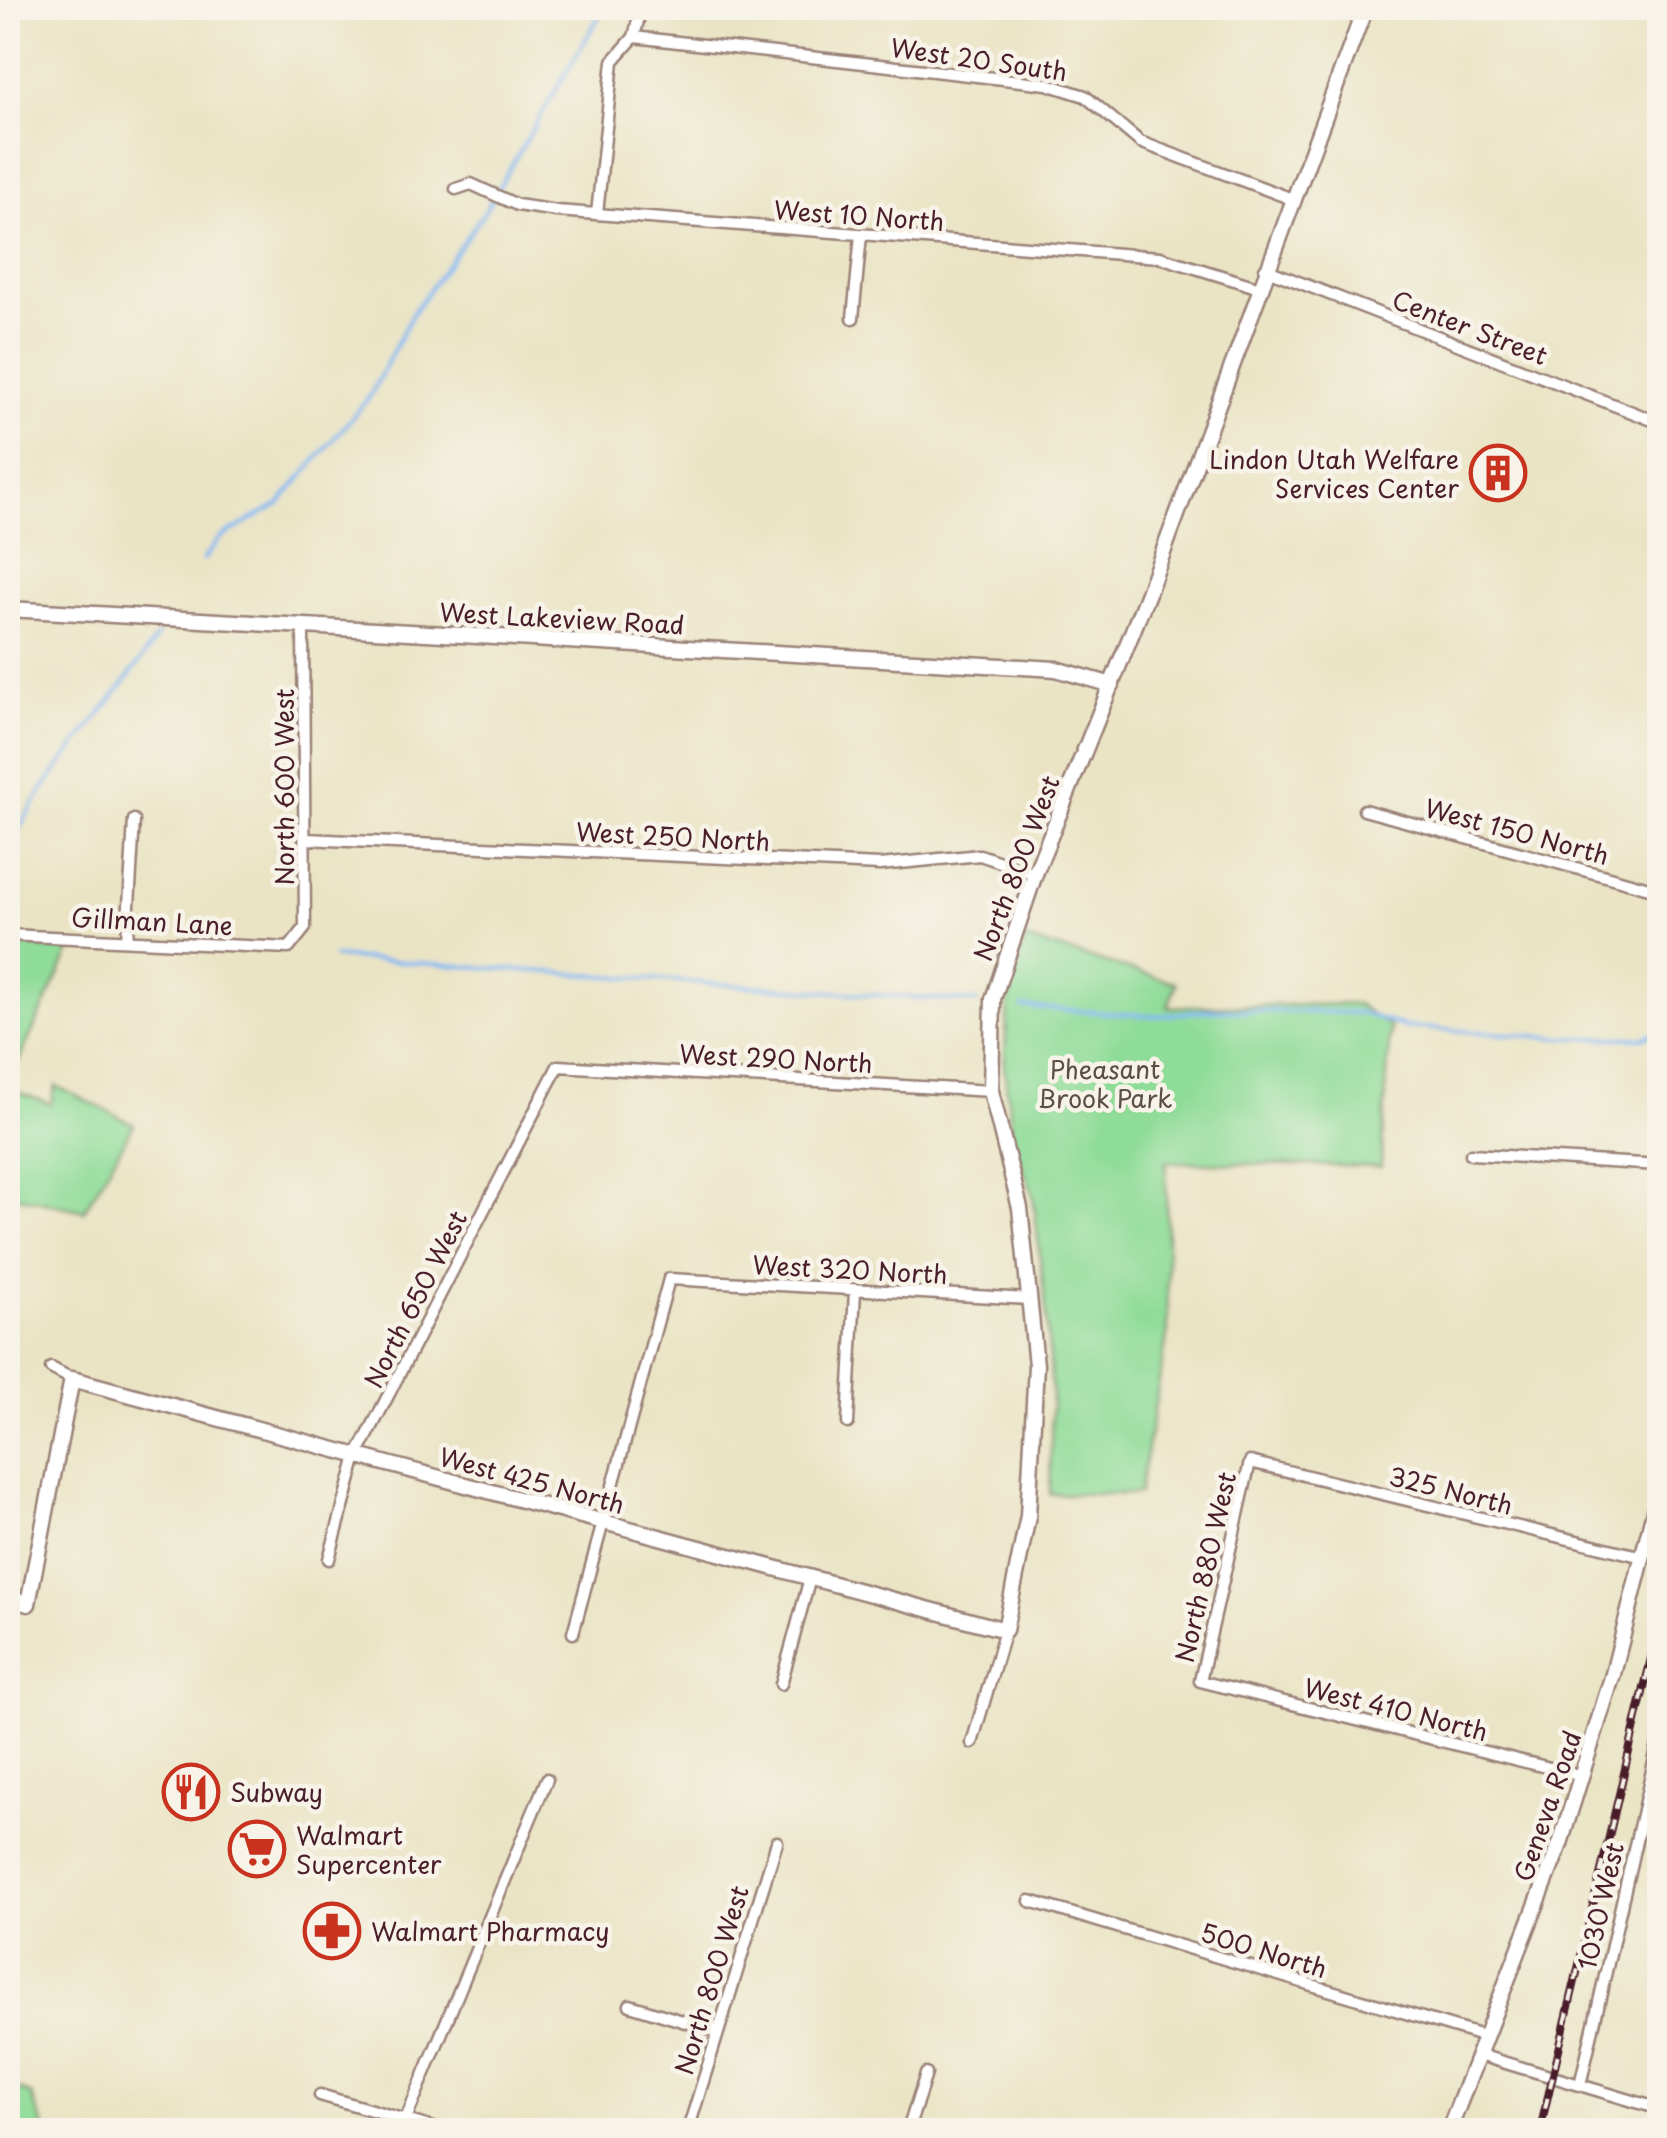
<svg xmlns="http://www.w3.org/2000/svg" width="1667" height="2138" viewBox="0 0 1667 2138" font-family="'Playpen Sans',sans-serif">
<rect width="100%" height="100%" fill="#f7f3e8"/>
<filter id="ink" filterUnits="userSpaceOnUse"><feTurbulence type="fractalNoise" baseFrequency=".01" numOctaves="2"/><feDisplacementMap in="SourceGraphic" scale="20" xChannelSelector="R" yChannelSelector="G"/><feConvolveMatrix kernelMatrix="1 2 1 2 8 2 1 2 1" color-interpolation-filters="sRGB"/></filter>
<filter id="wash" filterUnits="userSpaceOnUse"><feTurbulence type="fractalNoise" baseFrequency=".0048" numOctaves="4" result="noise"/><feDisplacementMap in="SourceGraphic" scale="40" xChannelSelector="R" yChannelSelector="G"/><feGaussianBlur stdDeviation="2.25" result="paint"/><feColorMatrix in="noise" values="0 0 0 0 0 0 0 0 0 0 0 0 0 0 0 0 0 1.4 0 .05"/><feComposite in="paint" operator="in"/></filter>
<g filter="url(#wash)">
<rect width="100%" height="100%" fill="#eae4c5"/>
<path fill="#8fdc99" stroke="#6c7e62" stroke-width="2.5" d="M1025 939 1176 983 1168 1007 1357 1004 1390 1027 1381 1167 1166 1162 1168 1331 1139 1494H1050L1052 1392 1046 1312 1033 1195 1013 1141 1004 1067 1009 987Z
M8 943 70 951 8 1084Z
M56 1086 134 1124 84 1211 8 1194V1089L51 1104Z
M8 2084 31 2095 45 2130H8Z"/>
<g fill="none" stroke-linecap="round" stroke-linejoin="round">
<path stroke="#86b9f3" stroke-width="4" d="M203 560 220 538 279 504 370 396 412 314 483 214 604 8
M8 851C42 775 112 707 158 635
M334 957 977 1002
M1022 1007 1156 1016 1212 1010 1361 1013 1405 1027 1562 1038H1643L1660 1032"/>
</g>
</g>
<g filter="url(#ink)">
<g fill="none" stroke-linecap="round" stroke-linejoin="round">
<g stroke="#9a8278" stroke-width="15">
<path id="street" d="M634 37 1047 84 1085 96 1140 142 1292 199
M456 189 471 184 517 205 557 211 1160 257 1260 288
M597 214 613 61 634 37 641 8
M1265 269 1660 423
M853 318 861 235
M1364 810 1660 891
M306 839 880 865 980 855 1035 874
M8 935 289 948 305 928 303 626
M127 940 134 820
M1471 1154 1660 1165
M51 1368 72 1379
M848 1423 855 1291
M329 1559 357 1456 558 1066 991 1091
M573 1633 669 1279 1030 1299
M781 1684 810 1578
M972 1743 1005 1630
M1582 1776 1200 1681 1250 1462 1643 1557
M1030 1901 1486 2037
M630 2005 718 2032
M1479 2055 1660 2109
M1580 2085 1660 1736
M320 2095 440 2130
M406 2119 547 1779
M688 2130 777 1842
M908 2130 926 2074"/>
</g>
<g stroke="#9a8278" stroke-width="19">
<path id="secondary" d="M8 609 1056 669 1112 685
M8 1598 28 1604 72 1379 1005 1630 1028 1516 1036 1365 1020 1208 991 1091 993 999 1035 874 1148 593 1365 8
M1449 2130 1560 1844 1613 1674 1660 1487"/>
</g>
<use href="#street" stroke="#fff" stroke-width="10"/>
<use href="#secondary" stroke="#fff" stroke-width="14"/>
<g stroke="#4a1f2b" stroke-width="8">
<path id="rail" d="M1540 2130 1660 1620"/>
</g>
<use href="#rail" stroke="#f7f3e8" stroke-width="4" stroke-dasharray="11" stroke-linecap="butt"/>
</g>
</g>
<defs>
<g id="building-ring" transform="scale(2.875)"><circle r="9.5" fill="#f7f3e8" stroke="#c8321e" stroke-width="1.5"/><path d="M-4-6H4V6H1V3H-1V6H-4ZM-2.5-4.3h1.7v1.8h-1.7ZM.8-4.3h1.7v1.8H.8ZM-2.5-1h1.7V.8h-1.7ZM.8-1h1.7V.8H.8Z" fill="#c8321e"/></g>
<g id="restaurant-ring" transform="scale(2.875)"><circle r="9.5" fill="#f7f3e8" stroke="#c8321e" stroke-width="1.5"/><path d="M-5-6h1v4h1v-4h1v4h1v-4h1v5L-1.5 .5V6h-2V.5L-5-1ZM5-6V6H3V1.5H1.5Q1.5-4 5-6Z" fill="#c8321e"/></g>
<g id="supermarket-ring" transform="scale(2.875)"><circle r="9.5" fill="#f7f3e8" stroke="#c8321e" stroke-width="1.5"/><path d="M-6-5.5h2.5l.6 2H6L4.5 2H-2.5L-4.4-4H-6ZM-1.5 3.2a1.3 1.3 0 1 0 .1 0ZM3 3.2a1.3 1.3 0 1 0 .1 0Z" fill="#c8321e"/></g>
<g id="pharmacy-ring" transform="scale(2.875)"><circle r="9.5" fill="#f7f3e8" stroke="#c8321e" stroke-width="1.5"/><path d="M-2-6h4v4h4v4h-4v4h-4v-4h-4v-4h4Z" fill="#c8321e"/></g>
</defs>
<g fill-rule="evenodd">
<use href="#building-ring" x="1498" y="473"/>
<use href="#restaurant-ring" x="191" y="1792"/>
<use href="#supermarket-ring" x="257" y="1849"/>
<use href="#pharmacy-ring" x="332" y="1931"/>
</g>
<g text-anchor="middle" dominant-baseline="central" stroke-width="9" stroke-linejoin="round" paint-order="stroke">
<g font-size="25" fill="#4a1f2b" stroke="#f7f3e8">
<text transform="translate(979 59) rotate(8)">West 20 South</text>
<text transform="translate(859 215) rotate(4)">West 10 North</text>
<text transform="translate(1470 327) rotate(21)">Center Street</text>
<text transform="translate(562 618) rotate(3)">West Lakeview Road</text>
<text transform="translate(284 787) rotate(-90)">North 600 West</text>
<text transform="translate(1517 831) rotate(15)">West 150 North</text>
<text transform="translate(673 836) rotate(3)">West 250 North</text>
<text transform="translate(1016 868) rotate(-69)">North 800 West</text>
<text transform="translate(152 921) rotate(3)">Gillman Lane</text>
<text transform="translate(776 1058) rotate(3)">West 290 North</text>
<text transform="translate(850 1269) rotate(3)">West 320 North</text>
<text transform="translate(415 1299) rotate(-63)">North 650 West</text>
<text transform="translate(532 1480) rotate(15)">West 425 North</text>
<text transform="translate(1451 1490) rotate(14)">325 North</text>
<text transform="translate(1205 1567) rotate(-77)">North 880 West</text>
<text transform="translate(1396 1709) rotate(14)">West 410 North</text>
<text transform="translate(1547 1806) rotate(-71)">Geneva Road</text>
<text transform="translate(1600 1906) rotate(-77)">1030 West</text>
<text transform="translate(1264 1950) rotate(17)">500 North</text>
<text transform="translate(711 1980) rotate(-73)">North 800 West</text>
</g>
<g font-size="25" fill="#4a1f2b" stroke="#f7f3e8" text-anchor="start">
<text x="1459" y="459" text-anchor="end">Lindon Utah Welfare<tspan x="1459" dy="29">Services Center</tspan></text>
<text x="230" y="1792">Subway</text>
<text x="296" y="1835">Walmart<tspan x="296" dy="29">Supercenter</tspan></text>
<text x="371" y="1931">Walmart Pharmacy</text>
</g>
<g font-size="25" fill="#5b4e46" stroke="#f7f3e8">
<text x="1105" y="1069">Pheasant<tspan x="1105" dy="29">Brook Park</tspan></text>
</g>
</g>
<rect width="1667" height="2138" fill="none" stroke="#f7f3e8" stroke-width="40"/>
</svg>
